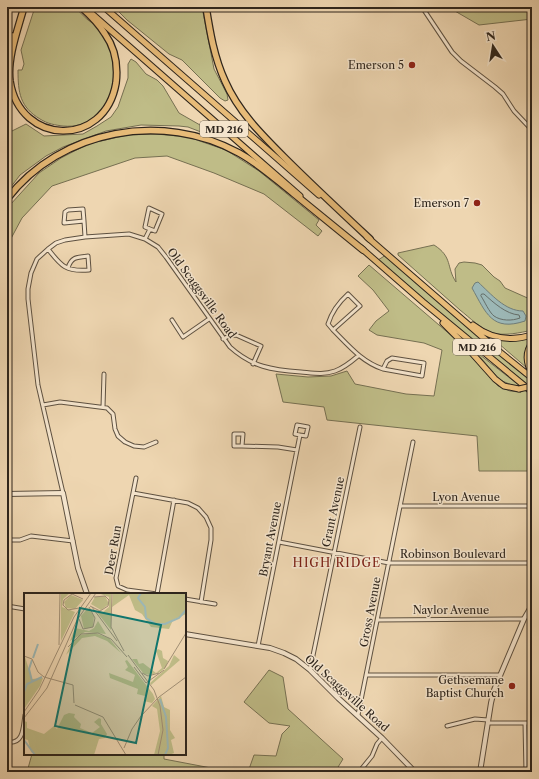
<svg xmlns="http://www.w3.org/2000/svg" width="539" height="779" viewBox="0 0 539 779" font-family="'Libre Caslon Text',serif">
<rect width="100%" height="100%" fill="#eed6b1"/>
<filter id="stains"><feTurbulence type="fractalNoise" baseFrequency=".005" numOctaves="4"/><feColorMatrix values="0 0 0 0 .2 0 0 0 0 .09 0 0 0 0 .02 0 0 0 .5 -.17"/></filter>
<radialGradient id="worn" r=".72"><stop offset=".6" stop-color="#630" stop-opacity="0"/><stop offset="1" stop-color="#630" stop-opacity=".3"/></radialGradient>
<path fill="#bfbc87" stroke="#767052" d="M35 7C44 7 63 5 71 7 77 8 83 16 88 20 92 23 97 25 100 29 129 60 113 131 63 126 55 125 48 124 40 119 20 107 18 93 18 70H22L24 64 21 50Z
M114 7H202L214 69 227 94 228 100 225 101 220 98 182 60 169 54 127 20Z
M448 7H532V19L479 25Z
M131 59 136 62 146 74 157 80 163 86 179 113 200 125 204 129V132H201L188 127 179 126 141 125 106 131 63 147 46 156 20 175 7 192V132L12 131 26 124 44 136 83 134 97 126 111 117 118 107 128 78V64Z
M156 134 188 137 226 150 259 171 319 220 316 225 322 231 318 236 264 194 214 173 167 156 135 158 52 186 22 218 7 246V210L10 205 39 173 61 158 88 144 127 135Z
M434 245C453 257 446 267 456 282L455 269 459 263 464 262 475 263 482 265 494 277 500 281 505 288 532 300V330C520 333 504 336 493 333 481 329 470 318 460 310 439 292 419 273 398 255V253Z
M386 255 532 382V388L456 327 378 260Z
M369 265 460 343 498 386 510 391 519 392 525 390 532 397V481L530 471H479L477 436 327 420 324 407 283 402 276 374 308 377 331 376 347 371 355 384 406 394 434 396 442 350 424 343 377 335 369 330 376 321 389 311 373 290 358 276Z
M532 336 527 368 491 337Z
M475 351 520 386H514L500 380Z
M269 670 283 677 288 709 343 759 335 772H248L254 755 276 756 282 734 290 726 269 723 244 702Z
M32 754H164V759L232 772H27Z"/>
<path fill="#9cb7b5" stroke="#707d78" d="M478 282C491 294 505 311 523 311L526 316 525 321C492 332 486 313 472 288L475 283Z"/>
<g fill="none" stroke-linecap="round" stroke-linejoin="round">
<path stroke="#656e68" stroke-width="1" d="M482 294H484C494 303 506 314 519 315L520 318C512 321 501 321 494 316 489 312 485 302 481 296Z"/>
<g stroke="#5e5141" stroke-width="5">
<path id="minor" d="M422 7 452 52 461 61 495 87 503 94 514 111 532 130
M84 221 83 209 68 210 65 212 64 223 84 221 85 237
M145 239 150 229 155 231 162 214 149 208 145 227 150 229
M48 249C61 266 66 272 89 270L88 256C77 257 71 257 68 268
M172 320 183 337 209 319
M333 330 328 324C332 311 338 303 348 294L360 306 333 330C349 346 362 362 383 369L387 361 392 358 424 363 422 376 383 369
M223 339 229 336 236 335 261 346 253 364
M43 405 60 402 107 408 113 414 115 429 118 436 125 442 134 446 144 447 156 442
M103 407 104 374
M242 446H234V434H243L242 446 278 447 297 450
M136 478 116 578 118 586 127 590 157 594
M63 493 38 385 28 299V289L31 273 37 259 48 249 56 243 65 240 85 237 129 234 145 239 158 247 166 257 230 347C252 367 272 370 301 372 313 373 324 375 335 371 344 368 351 362 358 356
M133 493 188 503 198 508 206 517 211 528V540L201 602
M400 506H532
M7 540H20L31 536 73 541
M279 542 389 563H532
M157 594 174 500
M185 599 215 604
M7 606 25 609
M377 620 524 619
M258 646 300 435 306 436 308 427 297 425 295 434 300 435
M310 670 360 427
M366 675H500
M358 715 413 442
M488 723H532
M525 723 526 772
M447 726 475 719 488 720
M7 742C24 745 23 727 25 715
M359 772 372 756 377 744 382 738"/>
</g>
<g stroke="#5e5141" stroke-width="6">
<path id="tertiary" d="M7 494 63 493 78 568 87 594
M185 634 270 648 284 653 296 659 310 670 338 698 382 738 415 772
M480 772 491 703 494 690 524 619 532 605"/>
</g>
<g stroke="#2e251c" stroke-width="7">
<path id="primary" d="M104 7 319 195
M91 13 300 196
M367 237 501 353 532 378
M361 248 423 302 532 392
M443 323 462 342 495 379 504 386 519 389
M473 325C491 339 510 342 532 335
M532 343C525 352 526 364 532 373"/>
</g>
<g stroke="#2e251c" stroke-width="8">
<path id="motorway" d="M24 7C18 29 7 58 10 81 20 146 105 148 116 83 118 66 115 48 105 34 99 24 90 15 81 7
M206 7C210 32 214 57 225 81 238 111 261 134 284 157 312 185 341 212 370 239
M7 55 13 36
M7 199C61 129 163 111 239 153 259 164 275 179 293 193 316 212 340 231 363 250"/>
</g>
<use href="#minor" stroke="#f4e4cc" stroke-width="3"/>
<use href="#tertiary" stroke="#f4e4cc" stroke-width="4"/>
<use href="#primary" stroke="#e7bb78" stroke-width="5"/>
<use href="#motorway" stroke="#e7bb78" stroke-width="5.5"/>
<g stroke="#2e251c" stroke-width="7" stroke-linecap="butt">
<path id="primary-bridge" d="M519 389 532 386"/>
</g>
<use href="#primary-bridge" stroke="#e7bb78" stroke-width="5"/>
</g>
<g fill="#8f2418" stroke="#f4e4cc" stroke-width="1.5">
<circle cx="412" cy="65" r="4"/>
<circle cx="477" cy="203" r="4"/>
<circle cx="512" cy="686" r="4"/>
</g>
<g text-anchor="middle" dominant-baseline="central" stroke-width="3" stroke-linejoin="round" paint-order="stroke">
<g fill="#f4e4cc" stroke="#695e51" stroke-width="1">
<rect x="200" y="121" width="48" height="16" rx="3"/>
<rect x="453" y="339" width="48" height="16" rx="3"/>
</g>
<g font-size="10" font-weight="bold" fill="#2e251c">
<text x="224" y="129">MD 216</text>
<text x="477" y="347">MD 216</text>
</g>
<g font-size="11" fill="#2e251c" stroke="#f4e4cc" text-anchor="end">
<text x="404" y="65">Emerson 5</text>
<text x="469" y="203">Emerson 7</text>
<text x="504" y="680">Gethsemane<tspan x="504" dy="13">Baptist Church</tspan></text>
</g>
<g font-size="11" fill="#2e251c" stroke="#f4e4cc">
<text transform="translate(202 293) rotate(54)">Old Scaggsville Road</text>
<text x="466" y="497">Lyon Avenue</text>
<text transform="translate(333 512) rotate(-78)">Grant Avenue</text>
<text transform="translate(270 539) rotate(-79)">Bryant Avenue</text>
<text transform="translate(113 550) rotate(-80)">Deer Run</text>
<text x="453" y="554">Robinson Boulevard</text>
<text x="451" y="610">Naylor Avenue</text>
<text transform="translate(370 612) rotate(-79)">Gross Avenue</text>
<text transform="translate(347 693) rotate(42)">Old Scaggsville Road</text>
</g>
<g font-size="12" letter-spacing="1" fill="#7a1f14" stroke="#f4e4cc">
<text x="337" y="562">HIGH RIDGE</text>
</g>
</g>
<g transform="translate(24 593)">
<rect width="162" height="162" fill="#eed6b1"/>
<path d="M37 0H46L39 6 38 14 51 19 37 48ZM74 0H87V37L72 18 79 19 85 14V4ZM89 0H162V21L149 27 145 36 127 34 118 21 111 17 105 2 88 14ZM47 2 59 7 51 16 42 15 40 9ZM81 3 85 11 77 17 67 11 71 4ZM64 15 70 23 69 34 60 36 57 23ZM74 28 82 41 61 39 46 48 51 35 65 38 70 35ZM71 40 85 45 97 60 83 48 71 43 58 45 42 62 47 51 56 42ZM134 56 138 58 139 65 144 68 142 74 136 79 126 82 120 81 108 66H113L115 71 119 70 132 80 138 75 132 58ZM150 62 156 67 127 92 126 90 145 73ZM1 64 8 86 19 85 16 93 0 116ZM103 67 129 101 131 106 128 110 120 108 121 103 113 101 114 96 86 85 85 80 109 89 111 82 101 77 104 74 101 68ZM137 103 140 114 146 117V137L151 145 147 147 150 160 145 162H130L136 138 133 116 128 113ZM45 120 51 121 50 124 57 131 56 135 68 140 76 134 70 129 75 125 77 126V131L83 141 81 145 75 146 70 162H12L7 159 4 147 0 146V128L3 129V135L20 141 30 133 33 136 40 122Z" fill="#bfbc87"/>
<path fill="none" stroke="#9cb7b5" stroke-width="2" d="M117 0 114 5 121 14 122 25 132 31H141L155 25 162 17M9 65 14 51M8 67 5 76 8 88M0 99 3 91 18 84M136 106 142 124 144 155 141 162M0 147 11 162"/>
<path fill="none" stroke="#a18f75" stroke-width="1" d="M88 0 87 34 100 58M66 13 76 18 84 13 85 7 81 3 70 4M68 14 93 48M55 15 44 17 39 12 40 7 48 1 59 6M55 26 59 36 69 34 71 25 65 14M35 52 36 0M44 54 57 41 74 40 87 46 103 64M104 62 130 97 136 113 139 137 134 162M0 63 8 66 14 79 20 84 49 92 50 110M110 74 122 90 140 77M140 76 162 40M118 80 124 83 135 80M51 112 79 124 102 162M0 119 15 97 50 24 67 0M0 125 23 95 53 27 72 0M100 155 108 136 117 123 135 104 162 84"/>
<path fill="#0f766e" fill-opacity="0.15" stroke="#0f766e" stroke-width="2" d="M56 15 137 32 112 150 31 133Z"/>
<rect width="162" height="162" fill="none" stroke="#2e251c" stroke-width="2"/>
</g>
<rect width="539" height="779" fill="none" stroke="#eed6b1" stroke-width="24"/>
<rect x="8" y="8" width="523" height="763" fill="none" stroke="#2e251c" stroke-width="2"/>
<rect x="12" y="12" width="515" height="755" fill="none" stroke="#2e251c"/>
<g transform="translate(493 46) rotate(348)" stroke="#f4e4cc" stroke-width="3" paint-order="stroke">
<path d="M0-3L7 15L0 10L-7 15Z" fill="#2e251c"/>
<text y="-6" font-size="11" font-weight="bold" text-anchor="middle" fill="#2e251c">N</text>
</g>
<rect width="100%" height="100%" filter="url(#stains)"/>
<rect width="100%" height="100%" fill="url(#worn)"/>
</svg>
